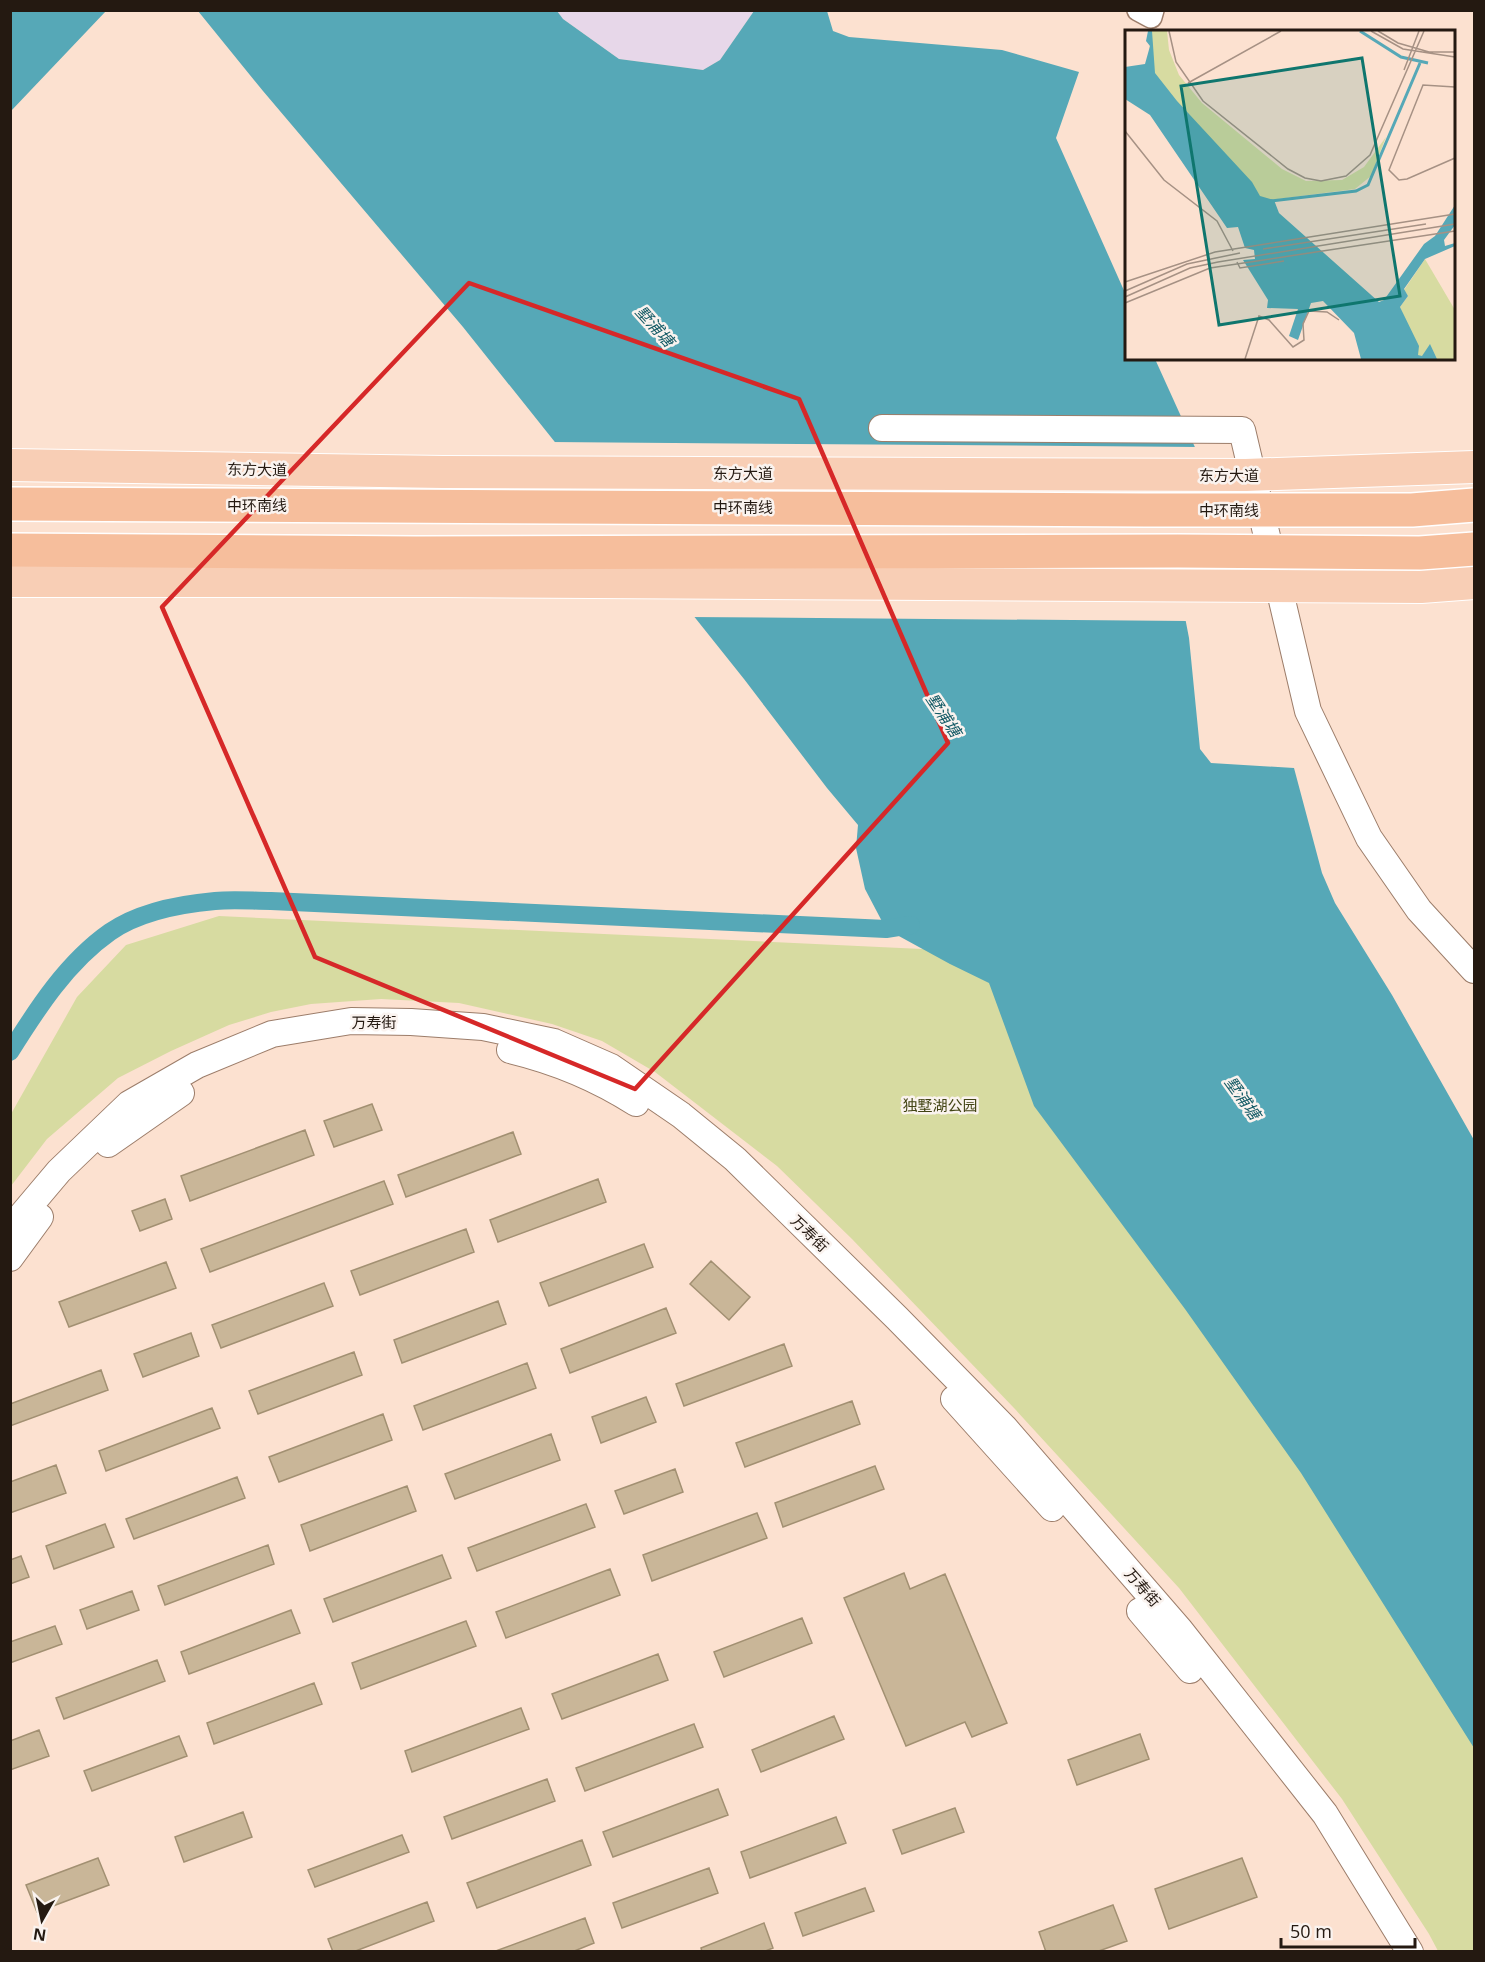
<svg xmlns="http://www.w3.org/2000/svg" width="1485" height="1962" viewBox="0 0 1485 1962" font-family="'Open Sans','Noto Sans SC',sans-serif">
<rect width="100%" height="100%" fill="#fce1d0"/>
<path fill="#e7d7e9" d="M557 11H754L720 60 703 70 619 59 563 19Z"/>
<path fill="#d7dba1" d="M219 916 922 949 978 939 1474 1642V1951H1438L1429 1934 1342 1799 1179 1588 1014 1408 852 1239 777 1166 655 1072 602 1041 552 1024 459 1003 381 999 311 1004 271 1012 229 1025 171 1051 118 1078 47 1139 11 1186V1114L77 997 126 945Z"/>
<path fill="#56a8b7" d="M11 10 106 11 11 111 10 11Z
M198 11H557L563 19 619 59 703 70 720 60 754 11H827L833 31 849 37 1002 50 1079 72 1056 138 1126 295V358L1155 359 1213 487 1109 480 1107 561 1179 586 1189 638 1200 749 1211 763 1294 768 1322 873 1335 903 1392 995 1474 1140V1748L1301 1473 1185 1309 1034 1106 989 983 950 964 886 929 865 889 856 848 858 825 827 788 744 679 463 327 263 91Z"/>
<path fill="#fce1d0" d="M550 442 1198 447 1216 486 1112 483 1110 559 1180 583 1182 585 1188 621 689 617Z"/>
<g fill="none" stroke-linecap="round" stroke-linejoin="round">
<path stroke="#56a8b7" stroke-width="18" d="M10 1052C37 1009 67 962 110 932 139 912 181 904 215 901 234 899 253 901 271 901L886 929 911 925"/>
</g>
<path fill="#c9b698" stroke="#a29072" stroke-width="1.5" d="M372 1104 382 1130 334 1147 324 1121Z
M305 1130 314 1155 190 1201 181 1176Z
M513 1132 521 1154 406 1197 398 1175Z
M598 1179 606 1202 498 1242 490 1220Z
M384 1181 393 1204 210 1272 201 1249Z
M165 1199 172 1219 140 1231 132 1211Z
M466 1229 474 1252 360 1295 351 1271Z
M644 1244 653 1267 549 1306 540 1283Z
M711 1261 750 1297 729 1320 690 1284Z
M166 1262 176 1288 69 1327 59 1302Z
M324 1283 333 1306 221 1348 212 1325Z
M498 1301 506 1324 402 1363 394 1340Z
M666 1308 676 1333 570 1373 561 1349Z
M191 1333 199 1356 143 1377 134 1354Z
M784 1344 792 1366 684 1406 676 1384Z
M354 1352 362 1375 258 1414 249 1391Z
M527 1363 536 1388 423 1430 414 1406Z
M101 1370 108 1390 10 1426V1404Z
M646 1397 656 1422 601 1443 592 1417Z
M852 1401 860 1424 745 1467 736 1443Z
M212 1408 220 1428 106 1471 99 1451Z
M383 1414 392 1440 279 1482 269 1457Z
M551 1434 560 1460 455 1499 445 1474Z
M56 1465 66 1493 10 1513V1482Z
M875 1466 884 1489 783 1527 775 1503Z
M675 1469 683 1492 624 1514 615 1491Z
M237 1477 245 1498 134 1539 126 1519Z
M407 1486 416 1511 310 1551 301 1525Z
M586 1504 595 1527 477 1571 468 1548Z
M757 1513 767 1538 652 1581 643 1555Z
M105 1524 114 1547 54 1569 46 1546Z
M268 1545 274 1564 165 1605 158 1586Z
M442 1555 451 1578 333 1622 324 1599Z
M21 1556 29 1577 10 1584V1560Z
M610 1569 620 1595 506 1638 496 1612Z
M904 1573 910 1589 945 1574 1007 1723 972 1737 965 1722 906 1746 844 1598Z
M132 1591 139 1610 87 1629 80 1610Z
M291 1610 300 1633 189 1674 181 1652Z
M802 1618 812 1643 724 1677 714 1652Z
M466 1621 476 1646 361 1689 352 1663Z
M55 1626 62 1644 10 1663V1642Z
M658 1654 668 1680 562 1719 552 1694Z
M157 1660 165 1681 64 1719 56 1698Z
M314 1683 322 1704 214 1744 207 1723Z
M521 1708 529 1729 412 1772 405 1751Z
M834 1716 844 1739 761 1772 752 1750Z
M694 1724 703 1747 585 1791 576 1768Z
M39 1730 49 1756 10 1770V1741Z
M1140 1734 1149 1759 1077 1785 1068 1760Z
M179 1736 187 1756 92 1791 84 1771Z
M547 1779 555 1801 452 1839 444 1817Z
M718 1789 728 1815 613 1857 603 1832Z
M955 1808 964 1832 902 1854 893 1830Z
M243 1812 252 1837 184 1862 175 1837Z
M836 1817 846 1843 750 1878 741 1852Z
M402 1835 409 1852 315 1887 308 1870Z
M582 1840 591 1865 477 1908 467 1883Z
M98 1858 109 1885 37 1912 26 1885Z
M1242 1858 1257 1897 1169 1929 1155 1889Z
M709 1868 718 1893 622 1928 613 1903Z
M865 1888 874 1911 803 1936 795 1913Z
M427 1902 434 1921 353 1952H333L328 1939Z
M1113 1905 1127 1941 1096 1952H1046L1039 1932Z
M585 1918 594 1943 572 1952H493Z
M764 1923 773 1948 763 1952H702L701 1948Z"/>
<g fill="none" stroke-linecap="round" stroke-linejoin="round">
<g stroke="#9c7d6a" stroke-width="24">
<path id="minor" d="M1138 10 1151 17 1153 10"/>
</g>
<g stroke="#9c7d6a" stroke-width="28">
<path id="tertiary" d="M882 428 1242 430 1308 711 1369 838 1419 910 1474 970
M510 1050C556 1061 597 1078 636 1103
M108 1144 181 1093
M10 1229 59 1171 129 1104 197 1065 272 1034 351 1021 411 1022 483 1027 554 1042 611 1067 681 1115 735 1159 897 1318 1004 1427 1180 1630 1325 1814 1410 1952
M10 1258 40 1217
M954 1399 1052 1508
M1140 1611 1190 1670"/>
</g>
<use href="#minor" stroke="#fff" stroke-width="21"/>
<use href="#tertiary" stroke="#fff" stroke-width="26"/>
<g stroke="#fff" stroke-width="34" stroke-linecap="butt">
<path id="primary-bridge" d="M10 465 443 472 1246 475 1474 467
M10 581H443L1421 587 1474 583"/>
</g>
<g stroke="#fff" stroke-width="36" stroke-linecap="butt">
<path id="trunk-bridge" d="M10 504 1144 510H1412L1474 505
M10 550 416 553 1178 551 1420 553 1474 549"/>
</g>
<use href="#primary-bridge" stroke="#f8ceb5" stroke-width="32"/>
<use href="#trunk-bridge" stroke="#f6be9c" stroke-width="33"/>
</g>
<path fill="none" stroke="#d62828" stroke-width="4.5" stroke-linejoin="round" d="M469 283 799 399 948 743 635 1089 315 957 162 607Z"/>
<g text-anchor="middle" dominant-baseline="central" stroke-width="5" stroke-linejoin="round" paint-order="stroke">
<g font-size="15" fill="#241911" stroke="#faf3ef">
<text transform="translate(257 469) rotate(1)">东方大道</text>
<text x="743" y="473">东方大道</text>
<text x="1229" y="475">东方大道</text>
<text x="257" y="505">中环南线</text>
<text x="743" y="507">中环南线</text>
<text x="1229" y="510">中环南线</text>
<text x="374" y="1022">万寿街</text>
<text transform="translate(810 1233) rotate(44)">万寿街</text>
<text transform="translate(1143 1587) rotate(49)">万寿街</text>
</g>
<g font-size="15" fill="#424414" stroke="#faf3ef">
<text x="940" y="1105">独墅湖公园</text>
</g>
<g font-size="16" font-style="italic" fill="#155b66" stroke="#faf3ef">
<text transform="translate(655 326) rotate(48)">墅浦塘</text>
<text transform="translate(944 715) rotate(56)">墅浦塘</text>
<text transform="translate(1243 1098) rotate(54)">墅浦塘</text>
</g>
</g>
<g transform="translate(1125 30)">
<rect width="330" height="330" fill="#fce1d0"/>
<path d="M25 1H42L44 20 54 45 77 73 157 139 181 151 217 150 239 137 261 107 246 146 230 159 137 171 24 41ZM300 229 330 280V329H312L305 315 297 327 293 325 275 277 283 266 279 260Z" fill="#d7dba1"/>
<path d="M23 1H27L30 43 52 71 127 152 135 166 149 170 154 183 254 272 259 270 299 214 310 206 330 175V195L319 210 320 216 330 213V216L300 229 279 259 283 266 275 277 294 316 293 325 297 326 305 314 312 329H236L229 303 198 271 186 273 173 310 164 306 173 279 142 278 143 270 118 230 130 229 129 220 120 218 113 197 102 198 25 85 0 69V37L20 34 25 16 21 11Z" fill="#56a8b7"/>
<path fill="none" stroke="#56a8b7" stroke-width="3" d="M235 1 276 27 303 33M146 171 231 161 243 155 295 33"/>
<path fill="none" stroke="#a69184" stroke-width="1.5" d="M44 1 51 32 78 71 163 139 180 148 196 151 221 146 245 125 299 1M246 1 278 19 330 27M253 1 273 13 304 22H330M279 40 294 1M63 53 156 1M330 57 298 55 264 140 274 150 282 149 330 128M0 101 39 150 92 191 108 221M138 219 301 194M112 232 115 238 159 231M0 252 90 222 330 184M0 261 62 234 115 223M0 267 65 238 93 232 330 194M0 273 85 238 330 201M120 329 134 286 144 290 168 317 179 310 178 294 184 281 202 282 214 290"/>
<path fill="#0f766e" fill-opacity="0.15" stroke="#0f766e" stroke-width="3" d="M237 28 275 266 94 295 56 56Z"/>
<rect width="330" height="330" fill="none" stroke="#241911" stroke-width="3"/>
</g>
<rect width="1485" height="1962" fill="none" stroke="#241911" stroke-width="24"/>
<g transform="translate(42 1920) rotate(189)" stroke="#faf3ef" stroke-width="4.5" paint-order="stroke">
<path d="M0-4.5L10 22L0 15L-10 22Z" fill="#241911"/>
<text y="-9" font-size="16" font-weight="bold" text-anchor="middle" fill="#241911">N</text>
</g>
<path d="M1281 1938v9h134v-9" fill="none" stroke="#241911" stroke-width="3"/>
<text x="1290" y="1938" font-size="18" fill="#241911" stroke="#faf3ef" stroke-width="4.5" paint-order="stroke">50 m</text>
</svg>
